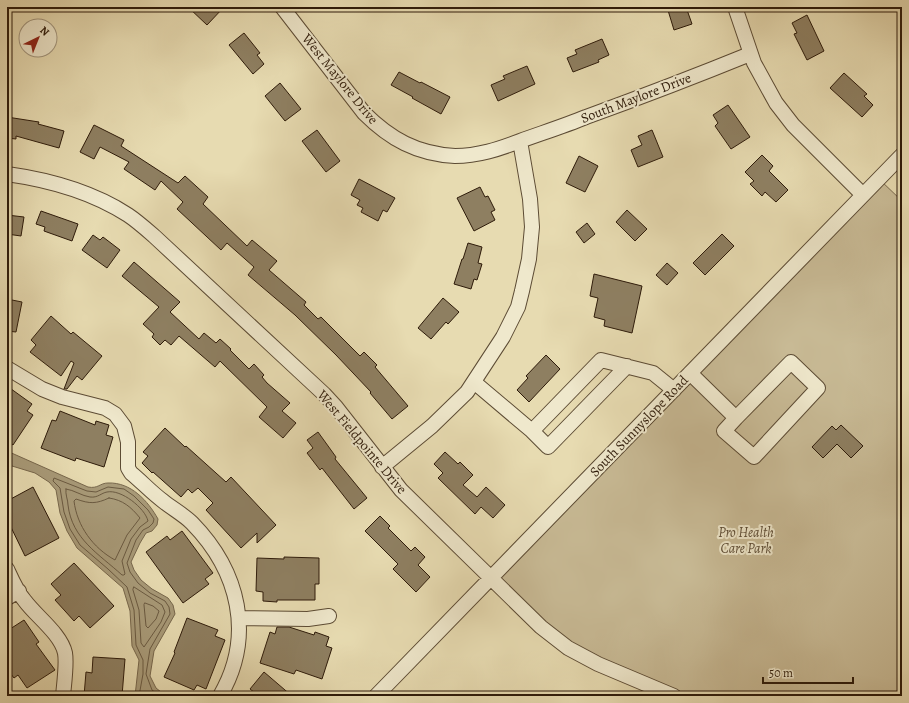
<svg xmlns="http://www.w3.org/2000/svg" width="909" height="703" viewBox="0 0 909 703" font-family="Alegreya,serif">
<rect width="100%" height="100%" fill="#e7dbb1"/>
<filter id="stains"><feTurbulence type="fractalNoise" baseFrequency=".005" numOctaves="4"/><feColorMatrix values="0 0 0 0 .2 0 0 0 0 .09 0 0 0 0 .02 0 0 0 .5 -.17"/></filter>
<radialGradient id="worn" r=".72"><stop offset=".6" stop-color="#630" stop-opacity="0"/><stop offset="1" stop-color="#630" stop-opacity=".3"/></radialGradient>
<path fill="#c8ba95" stroke="#7b6a50" d="M879 179 902 201V696H674L568 648 492 578Z"/>
<path fill="#a89a78" stroke="#77674c" d="M7 451 88 487C98 489 100 483 108 483 131 482 148 501 158 519L157 525 152 531 146 533 140 543 131 562 134 570 141 580 152 589 168 598 173 605 175 614 154 651 150 676 156 688 166 696H135L139 660 132 646 130 611 123 588 77 548 67 531 60 513 56 490 49 482 35 473 12 466 7 469Z"/>
<g fill="none" stroke-linecap="round" stroke-linejoin="round">
<path stroke="#6b5a41" stroke-width="1" d="M66 489C74 490 82 496 90 497 98 498 101 493 107 492 121 489 145 508 148 521L140 527 131 539 122 561 125 574 124 575H122C99 554 72 539 68 505 68 500 65 494 66 489Z
M109 498C123 500 131 507 140 518L127 535 115 560C93 548 77 526 74 501L76 499C90 504 96 504 109 498Z
M134 587 162 605 165 612 161 622 144 647 141 643 139 610 133 590Z
M145 603 153 606 159 611 156 619 148 628 146 626 144 605Z
M139 696 143 674V660L136 645 134 610 127 587 108 569 80 545 70 529 64 512 60 488 53 481 54 478 87 491 96 492 108 487 124 489 134 496 148 510 154 519 153 523 149 527 143 530 136 540 127 563 130 572 138 583 150 593 165 601 169 607 170 614 150 649 146 674 152 690 160 696"/>
</g>
<path fill="#8e7f61" stroke="#2e1b0a" d="M188 7H224L207 25Z
M667 7H686L692 24 674 30Z
M807 15 824 51 807 60 794 34 797 33 792 23Z
M244 33 260 53 257 55 264 64 253 74 229 45Z
M602 39 609 55 598 60 599 62 573 72 567 58 577 54 575 50Z
M527 66 535 84 498 101 491 85 505 79 503 76Z
M399 72 420 83 421 82 450 97 441 114 412 98 413 97 391 85Z
M844 73 867 94 864 96 873 105 862 117 830 88Z
M280 83 301 109 285 121 265 96Z
M728 105 750 137 731 149 715 126 718 123 713 115Z
M7 117 39 122 38 124 64 131 59 148 16 136V139L7 138Z
M94 125 124 140 121 146 178 183 185 176 208 197 203 204 247 246 252 240 277 261 269 270 306 302 304 305 318 319 321 317 360 356 364 352 377 365 375 367 408 406 392 419 370 393 371 392 336 355 295 315 248 275 254 267 227 243 221 250 177 209 183 202 161 181 155 190 124 169 129 162 100 147 94 159 80 152Z
M317 130 340 161 326 172 302 141Z
M652 130 663 157 638 167 631 150 642 145 638 136Z
M762 155 773 166 769 171 788 190 776 202 765 192 762 196 750 184 754 181 745 172Z
M579 156 598 166 585 192 566 183Z
M359 179 395 198 387 212 383 210 378 221 361 212 363 208 357 205 360 200 351 195Z
M480 187 485 197 488 196 495 210 491 212 495 220 474 231 457 198Z
M627 210 647 229 635 241 616 222Z
M41 211 78 224 72 241 44 231 45 227 36 224Z
M7 215 24 217 21 236 7 234Z
M587 223 595 234 584 243 576 232Z
M722 234 734 246 705 275 693 263Z
M93 235 100 240 103 237 120 250 107 268 82 250Z
M468 243 482 247 478 263 482 264 477 280 474 279 471 289 454 284 462 259H463Z
M134 262 180 302 170 312 199 339 204 333 216 343 220 339 231 349 230 350 249 369 254 364 264 375 262 377 267 383 290 403 282 411 296 423 283 438 259 417 267 407 220 361 215 367 179 336 171 345 165 340 160 345 152 337 154 334 143 324 159 307 122 276Z
M667 263 678 273 667 285 656 275Z
M594 274 642 286 632 333 604 326 605 320 594 317 598 298 590 296Z
M443 298 459 312 448 324 446 322 431 339 418 328Z
M7 299 22 302 16 332 7 331Z
M51 316 71 334 73 332 102 356 82 380 77 376 67 389H64L74 363 71 361 61 376 30 352 36 345 31 340Z
M546 355 560 369 529 402 517 390 528 378 526 376Z
M7 386 32 404 27 411 33 415 13 445 7 441Z
M60 411 95 425 96 421 109 425 106 435 113 437 104 467 76 458 75 461 41 448 52 420 56 421Z
M841 425 863 446 851 458 837 444 823 458 812 447 832 426 836 430Z
M165 428 185 447 186 446 226 482 231 477 276 525 257 543V533L241 548 206 510 213 503 198 488 192 493 188 489 181 497 153 472 152 473 142 463 148 456 143 452Z
M318 432 336 457 335 459 367 498 354 509 322 468 320 470 307 453 313 448 307 440Z
M445 452 458 464 460 462 473 475 463 485 477 497 486 487 505 505 493 518 481 507 475 514 438 478 443 473 434 464Z
M33 487 59 538 25 556 7 519V501Z
M380 516 390 526 388 528 411 551 415 547 425 557 418 565 430 577 416 592 393 569 398 564 365 531Z
M182 531 213 573 205 579 209 584 183 603 146 552 167 536 170 540Z
M284 557 319 558V584H315V600H277V602L263 601V592L256 591 257 558 284 559Z
M74 563 114 606 90 628 79 616 74 621 65 611 55 600 61 595 51 584Z
M187 618 218 630 215 636 225 640 206 689 197 685 194 690 164 677 175 653 174 652Z
M24 620 39 642 36 644 55 670 27 688 18 675 14 678 7 669V631Z
M277 627H289L314 635 315 632 329 637 326 646 332 648 322 679 296 670 294 674 260 663 270 632 275 634Z
M93 657 125 659 122 696H84L86 672 92 673Z
M264 672 292 696H259L250 689Z"/>
<g fill="none" stroke-linecap="round" stroke-linejoin="round">
<g stroke="#5c4b34" stroke-width="16">
<path id="minor" d="M282 7 364 113C390 139 417 154 455 156 478 156 499 149 520 141 542 133 564 126 586 117 641 97 696 76 750 54
M735 7 754 63 776 103 793 125 863 195
M7 174C50 180 91 191 128 215 137 221 146 229 154 236L324 394 336 407 401 490 541 627 568 648 598 664 674 696
M627 366 548 447 532 431 601 360 653 373 674 390
M7 368 42 389 62 397 105 408 115 414 124 426 128 442V468L131 473C142 482 152 493 163 501 173 509 184 515 192 523 239 571 255 636 220 696
M690 373 736 418 791 362 818 388 754 457 724 431 736 418
M474 382 532 431
M382 467 432 426 467 392 503 337 518 307 522 291 529 259 532 227 530 199 520 141
M7 569C12 580 17 592 25 601 36 616 61 634 65 653 67 664 64 684 63 696
M7 598 19 591
M239 618 308 619 329 616
M376 696 902 155"/>
</g>
<use href="#minor" stroke="#efe8cc" stroke-width="14"/>
</g>
<g text-anchor="middle" dominant-baseline="central" stroke-width="4" stroke-linejoin="round" paint-order="stroke">
<g font-size="14" fill="#2e1b0a" stroke="#efe8cc">
<text transform="translate(340 79) rotate(51)">West Maylore Drive</text>
<text transform="translate(636 98) rotate(-21)">South Maylore Drive</text>
<text transform="translate(639 426) rotate(-46)">South Sunnyslope Road</text>
<text transform="translate(362 442) rotate(50)">West Fieldpointe Drive</text>
</g>
<g font-size="14" font-style="italic" fill="#5c4b34" stroke="#efe8cc">
<text x="746" y="532">Pro Health<tspan x="746" dy="16">Care Park</tspan></text>
</g>
</g>
<rect width="909" height="703" fill="none" stroke="#e7dbb1" stroke-width="24"/>
<rect x="8" y="8" width="893" height="687" fill="none" stroke="#2e1b0a" stroke-width="2"/>
<rect x="12" y="12" width="885" height="679" fill="none" stroke="#2e1b0a"/>
<g transform="translate(38 38) rotate(43)"><circle r="19" fill="#efe8cc" stroke="#a2967e"/>
<path d="M0-3L7 15L0 10L-7 15Z" fill="#8f2418"/>
<text y="-6" font-size="11" font-weight="bold" text-anchor="middle" fill="#2e1b0a">N</text>
</g>
<path d="M763 677v6h90v-6" fill="none" stroke="#2e1b0a" stroke-width="2"/>
<text x="769" y="677" font-size="12" fill="#2e1b0a" stroke="#efe8cc" stroke-width="3" paint-order="stroke">50 m</text>
<rect width="100%" height="100%" filter="url(#stains)"/>
<rect width="100%" height="100%" fill="url(#worn)"/>
</svg>
